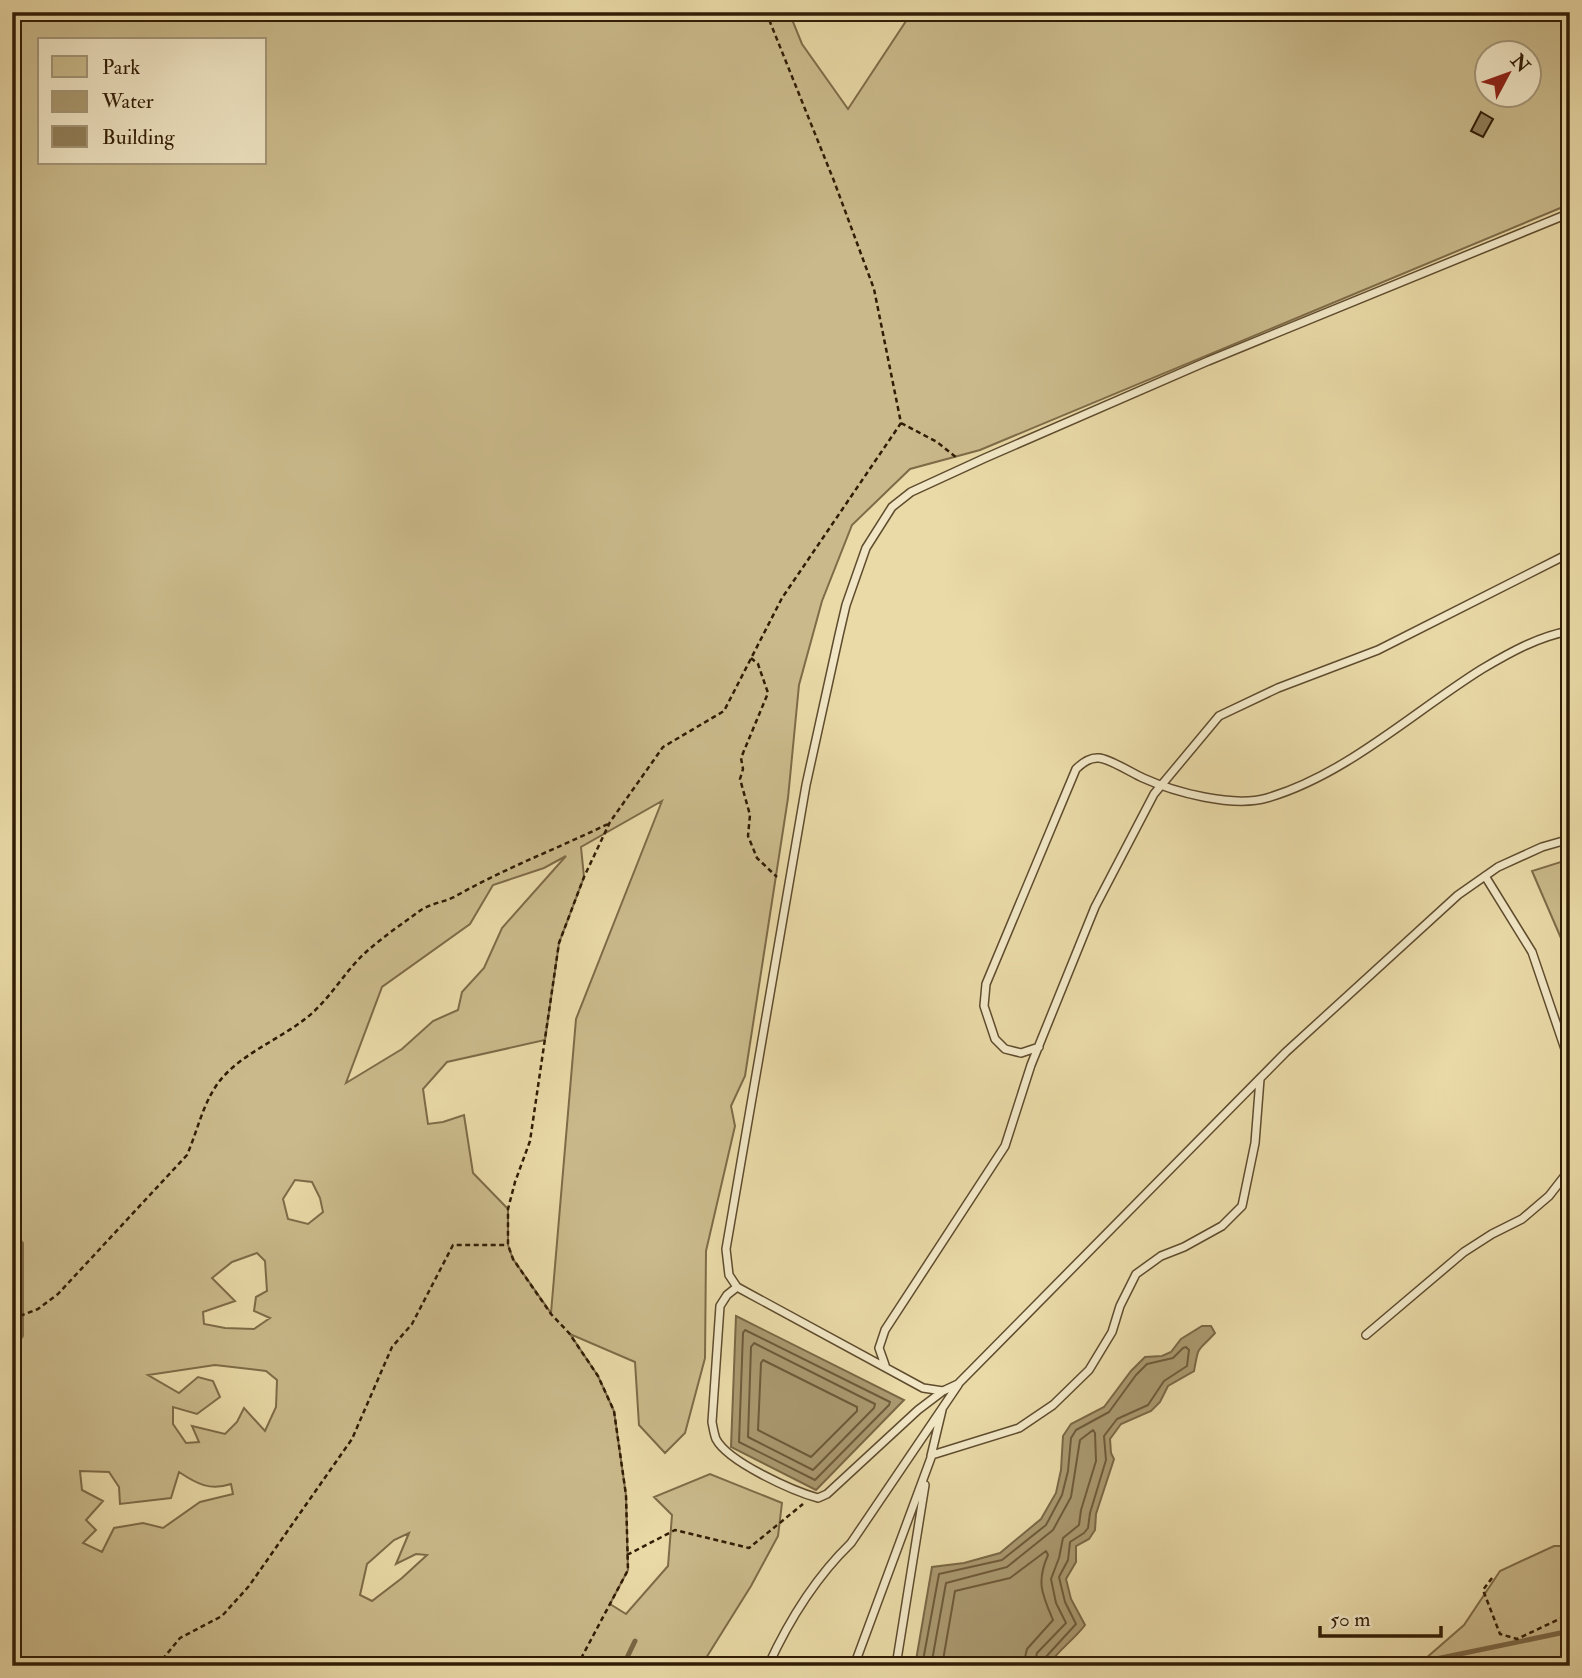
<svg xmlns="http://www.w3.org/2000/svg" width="1582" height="1678" viewBox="0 0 1582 1678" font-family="'IM FELL Double Pica',serif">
<rect width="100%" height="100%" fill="#e9daa7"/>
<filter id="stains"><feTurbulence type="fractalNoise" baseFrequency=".00286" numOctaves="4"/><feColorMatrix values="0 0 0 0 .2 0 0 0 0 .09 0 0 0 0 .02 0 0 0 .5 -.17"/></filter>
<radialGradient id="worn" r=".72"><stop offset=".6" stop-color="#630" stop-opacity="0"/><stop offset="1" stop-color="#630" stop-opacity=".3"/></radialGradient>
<path fill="#caba8b" stroke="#7e6b48" stroke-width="2" fill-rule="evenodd" d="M12 12H789L802 44 848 109 912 12H1570V204L980 450 910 469 852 525 822 601 799 685 788 798 745 1076 731 1106 735 1126 706 1251 705 1358 685 1433 665 1453 639 1425 635 1362 570 1334 598 1376 614 1411 626 1495 628 1570 610 1604 626 1614 668 1566 672 1515 654 1497 710 1474 782 1503 778 1536 751 1586 701 1666H12V1353L23 1336V1243L12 1229ZM40 40H264V163H40ZM1488 52H1530V94H1488ZM662 801 576 1019 551 1313 513 1259 508 1245V1209L473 1173 464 1115 443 1122 428 1124 423 1089 447 1062 545 1040 559 943 584 877 581 847ZM566 856 502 928 484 968 462 992 458 1010 433 1021 402 1049 346 1083 382 987 470 924 493 885 544 868ZM295 1180 312 1182 320 1198 323 1212 308 1224 288 1219 283 1199ZM257 1253 265 1261 267 1291 256 1297 254 1311 270 1318 254 1329 225 1328 204 1324 203 1312 235 1301 212 1278 232 1262ZM215 1365 266 1371 277 1380 276 1407 265 1431 244 1408 237 1422 225 1434 192 1426 199 1442 186 1443 173 1424V1407L197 1414 220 1397 213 1381 198 1377 179 1393 148 1375ZM80 1471 109 1472 119 1487 120 1504 171 1498 179 1472C197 1484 210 1491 231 1484L233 1494 200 1502 163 1528 143 1523 114 1528 102 1552 83 1543 96 1530 86 1520 103 1501 82 1490ZM409 1533 396 1564 416 1554 427 1555 402 1578 372 1601 360 1595 367 1564 394 1540Z
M1570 859V959L1532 871Z
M1554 1546H1570V1666H1417L1464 1625 1500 1571Z"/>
<path fill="#aa9970" stroke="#7a6745" stroke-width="2" d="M736 1316 904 1400 816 1490 731 1447Z
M1202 1326H1211L1215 1333C1197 1353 1199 1343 1194 1371L1168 1386 1160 1402 1151 1411 1121 1424 1110 1439 1111 1453 1114 1459 1096 1514 1095 1530 1089 1539 1076 1546V1562L1066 1579 1071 1599 1085 1625C1074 1640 1058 1650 1048 1666H915L932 1567 964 1563 1000 1553 1041 1519 1056 1493 1061 1470 1063 1436 1071 1424 1104 1407 1131 1371 1145 1357 1162 1356 1171 1352 1181 1339Z"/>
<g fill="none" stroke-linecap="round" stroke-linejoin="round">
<path stroke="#6e5a3a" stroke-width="2" d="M745 1330 890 1402 889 1405 815 1480 739 1442 743 1333Z
M754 1343 875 1404 874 1408 813 1470 748 1437 751 1347Z
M763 1360 857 1407V1411L811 1457 758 1430 761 1363Z
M922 1666 939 1574 1002 1560 1046 1525 1062 1495 1068 1471 1071 1438 1076 1430 1109 1412 1136 1375 1147 1364 1173 1358 1183 1348 1186 1347 1189 1350 1187 1366 1164 1381 1148 1405 1117 1419 1104 1436 1106 1460 1090 1513 1088 1528 1084 1533 1070 1542 1068 1560 1059 1577 1065 1602 1076 1624 1044 1659 1042 1666
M931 1666 946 1583 1007 1567 1053 1530 1071 1497 1080 1440 1093 1430 1095 1433 1096 1461 1081 1510 1079 1525 1063 1538 1059 1558 1051 1579 1056 1603 1066 1623 1037 1653 1034 1666
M942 1666 955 1591 1010 1578 1046 1551 1048 1555C1036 1582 1042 1594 1053 1620L1027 1649 1023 1666"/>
<path stroke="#7a6745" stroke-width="5" d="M623 1666 635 1641
M1427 1666 1431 1660 1570 1631"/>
</g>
<path fill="#917f59" stroke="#311c05" stroke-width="2" d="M1481 112 1493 119 1483 137 1471 131Z"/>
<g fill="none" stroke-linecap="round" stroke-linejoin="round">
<g stroke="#5f4c2e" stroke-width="10">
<path id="lane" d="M1570 213 1208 361 985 458 911 492 892 507 866 548 846 605 839 635 806 785 726 1249 729 1275 737 1287 923 1388 943 1391 958 1384 1286 1052 1458 895 1498 867 1542 847 1570 839
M1485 876 1532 952 1565 1049 1570 1079
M1039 1047 1021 1053 1005 1049 995 1039 984 1006 986 984 1076 769C1082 763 1090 757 1099 758 1110 759 1132 773 1143 778 1174 792 1233 808 1267 798 1346 775 1413 712 1482 669 1509 653 1539 636 1570 631
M737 1287 727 1295 720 1306 712 1422C713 1427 714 1434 716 1439 728 1462 793 1491 818 1498L827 1494 918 1410 943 1391
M1366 1335 1464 1252 1492 1234 1522 1219 1549 1196 1570 1169
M885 1365 879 1348 885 1330 1005 1146 1031 1065 1095 907 1154 794 1219 716 1278 688 1378 650 1570 553
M931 1456 942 1410
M768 1666C789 1620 815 1578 851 1543L958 1385
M854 1666 932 1455 1019 1428 1053 1405 1089 1370 1112 1332 1120 1306 1136 1274 1161 1256 1184 1247 1222 1226 1242 1206 1255 1143 1260 1079
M896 1666 925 1485"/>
</g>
<path stroke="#311c05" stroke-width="2.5" stroke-dasharray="5 3.5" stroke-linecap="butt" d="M901 423 937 442 957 458
M751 658 758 664 768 693 741 758 743 769 740 779 750 815 748 836 757 858 777 877
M12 1261 16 1288 12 1307
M12 1319 38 1309 58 1294 187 1155C197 1132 202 1107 216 1086 236 1056 277 1041 305 1019 329 1001 344 972 366 952 383 937 403 923 421 910 432 903 445 902 456 896 505 868 559 848 610 823
M627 1555 675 1530 749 1548 803 1504
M1492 1578 1483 1590 1500 1634 1517 1639 1570 1614
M157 1666 180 1638 222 1616 249 1586 352 1439 392 1347 412 1324 453 1245H507
M577 1666 628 1570 626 1495 614 1411 598 1376 569 1333 551 1314 513 1259 508 1245V1209L515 1182 530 1141 559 943 584 877 610 822 663 747 724 711 782 598 901 423 874 289 834 181 766 12"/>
<use href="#lane" stroke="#f1e7c6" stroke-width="7"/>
</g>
<rect width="1582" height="1678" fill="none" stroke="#e9daa7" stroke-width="42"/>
<rect x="14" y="14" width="1554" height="1650" fill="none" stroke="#311c05" stroke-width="3.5"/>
<rect x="21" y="21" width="1540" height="1636" fill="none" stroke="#311c05" stroke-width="2"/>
<rect x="38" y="38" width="228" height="126" fill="#f1e7c6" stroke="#a49679" stroke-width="2"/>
<rect x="52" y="56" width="35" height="21" fill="#caba8b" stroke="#a49679" stroke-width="2"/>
<text x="102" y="74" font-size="21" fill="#311c05">Park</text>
<rect x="52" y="91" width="35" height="21" fill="#aa9970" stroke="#a49679" stroke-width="2"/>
<text x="102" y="108" font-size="21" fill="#311c05">Water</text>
<rect x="52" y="126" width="35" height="21" fill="#917f59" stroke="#a49679" stroke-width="2"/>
<text x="102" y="144" font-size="21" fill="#311c05">Building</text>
<g transform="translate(1508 74) rotate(49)"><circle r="33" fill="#f1e7c6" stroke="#a49679" stroke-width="2"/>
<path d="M0-5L12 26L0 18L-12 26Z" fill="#8f2418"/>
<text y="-10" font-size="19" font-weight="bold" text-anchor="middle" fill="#311c05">N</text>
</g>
<path d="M1320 1626v10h121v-10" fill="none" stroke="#311c05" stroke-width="3.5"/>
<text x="1330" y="1626" font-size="21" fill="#311c05" stroke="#f1e7c6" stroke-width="5" paint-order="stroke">50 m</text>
<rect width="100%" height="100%" filter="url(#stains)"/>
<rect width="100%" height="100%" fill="url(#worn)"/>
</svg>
